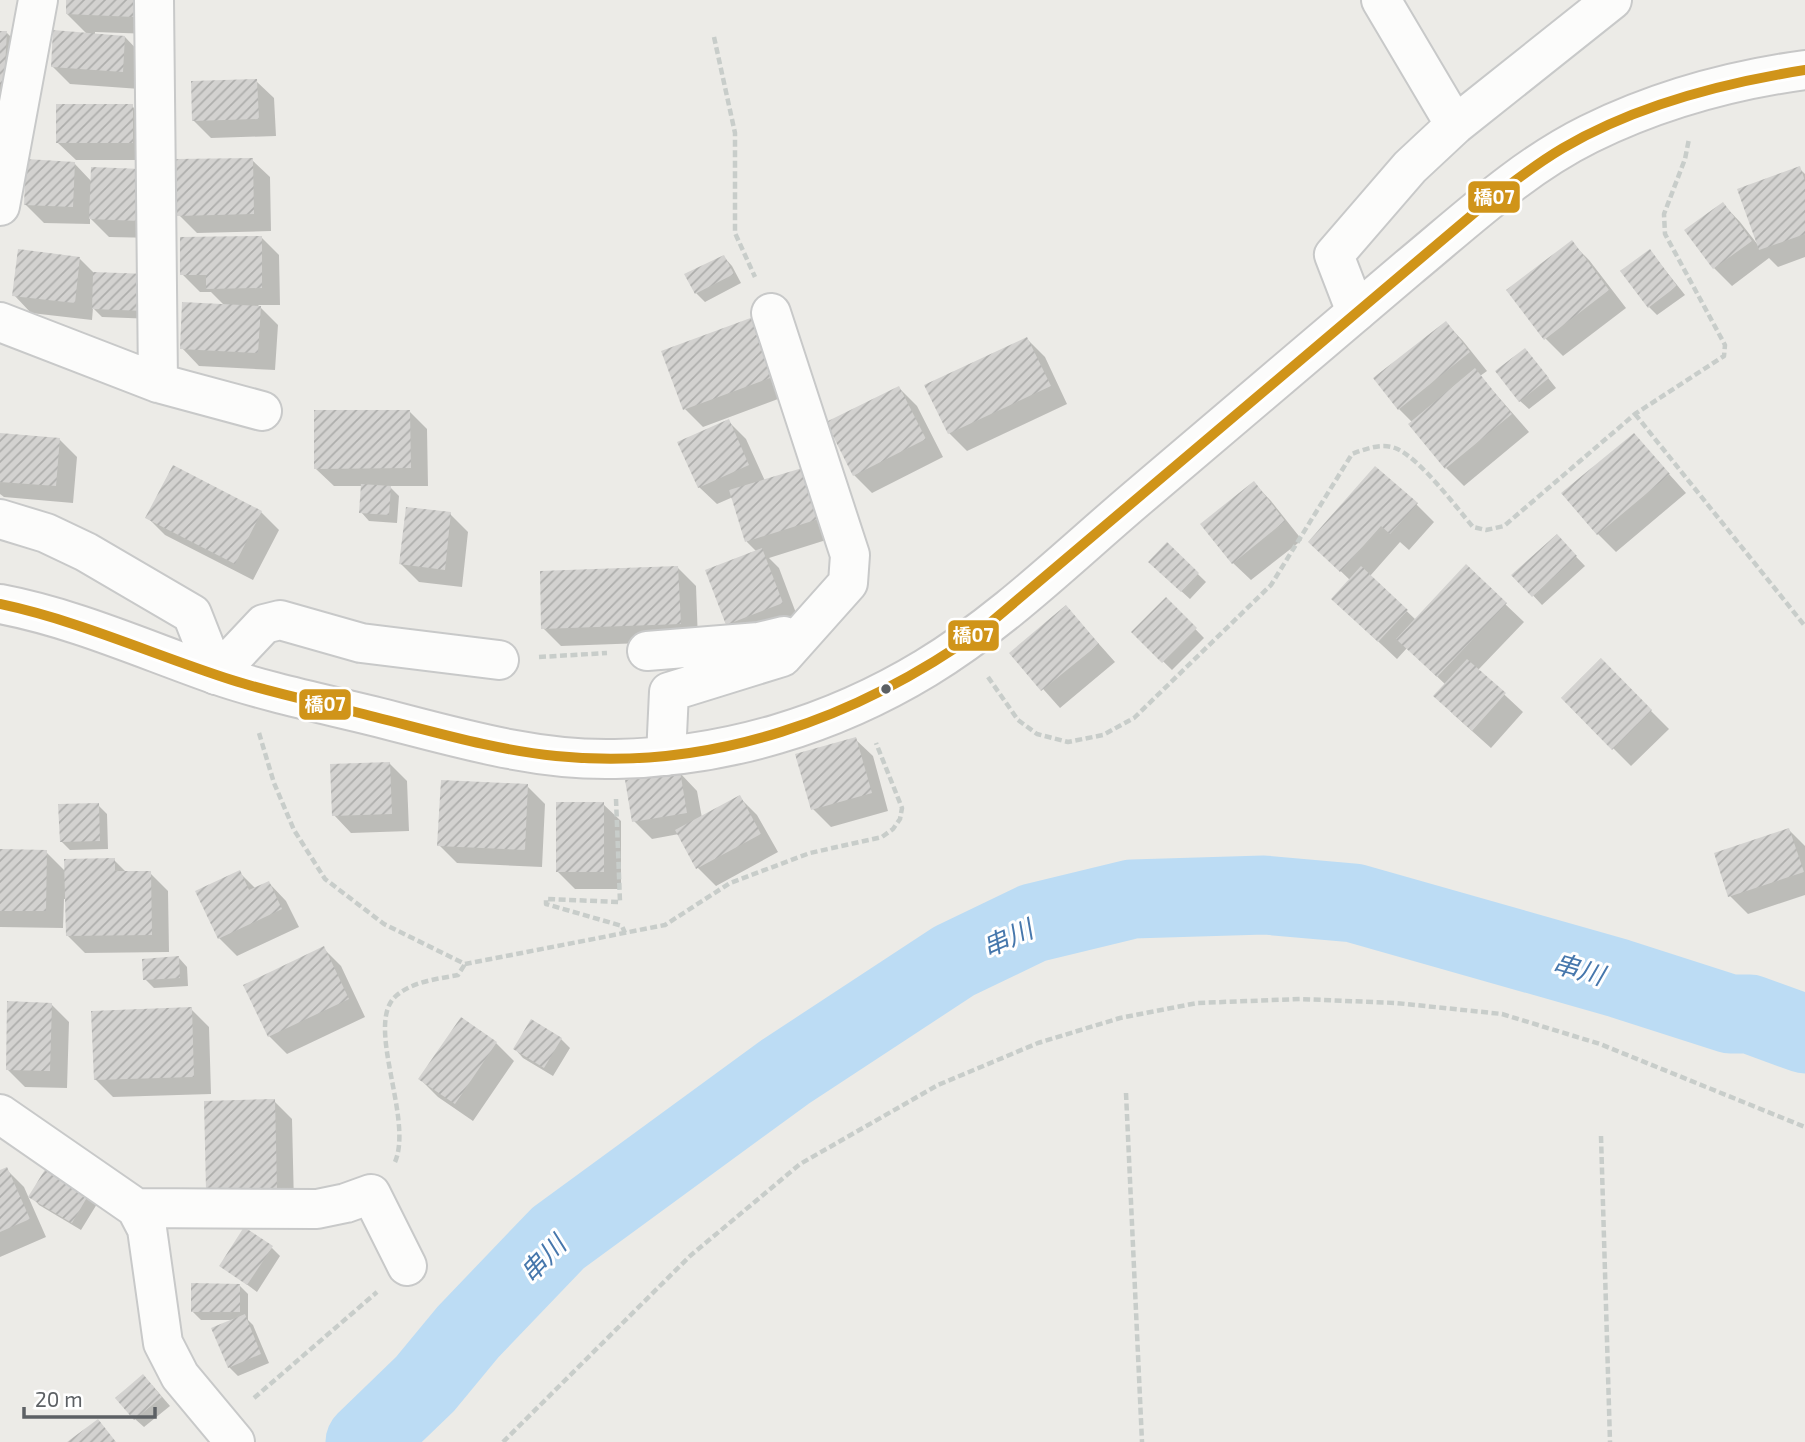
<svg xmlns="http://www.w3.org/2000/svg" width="1805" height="1442" viewBox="0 0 1805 1442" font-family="'Exo 2','Noto Sans JP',sans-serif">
<defs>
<pattern id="building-hatch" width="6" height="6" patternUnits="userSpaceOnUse" patternTransform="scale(1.75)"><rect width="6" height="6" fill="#d3d2d0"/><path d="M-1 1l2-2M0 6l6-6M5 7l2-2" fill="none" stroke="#aeaeac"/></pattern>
</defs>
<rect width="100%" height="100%" fill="#ecebe7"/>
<path fill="#0003" d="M68 0H152L151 34 95 32V35L125 37 142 55 140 89 70 84 52 66 88 35 67 14Z
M0 33H7L25 51 0 101Z
M256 81 274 98 276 136 211 138 194 121Z
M132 106 150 124V160H76L58 143Z
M252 160 270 177 271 231 197 233 179 215Z
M74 163 92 182 157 238 109 237 90 218V224L44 223 26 205Z
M1799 168 1805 174V257L1778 267 1769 258 1732 286 1714 268 1723 204 1740 222 1758 245Z
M261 237 279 255 280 305H258L278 325 275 370 199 366 182 348 225 306 211 292H200L182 274Z
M1571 242 1589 260 1626 308 1563 356 1545 338Z
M1650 251 1685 295 1657 315 1649 307Z
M724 257 732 266 741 283 705 302 696 293Z
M79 258 95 274 154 319 102 317 93 308 92 320 31 313 14 295Z
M755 318 794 393 703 427 685 409Z
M1446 323 1463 341 1487 371 1480 376 1529 432 1464 486 1446 468 1412 422 1399 409Z
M1027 339 1045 357 1067 404 967 451 949 433Z
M1533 359 1556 388 1529 409 1520 401Z
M899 388 917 406 943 457 872 493 854 475Z
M410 412 427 429 428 486H389L399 496 397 523 369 521 361 512 362 486H334L316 469Z
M728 421 746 439 765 481 842 535 769 558 779 568 799 621 745 642 727 624 757 552 747 542 733 497 717 504 699 487Z
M0 435 59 439 77 457 73 503 4 497 0 494Z
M1634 435 1686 493 1616 552 1598 534Z
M173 467 261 512 279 530 253 580 165 535 147 517Z
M1254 483 1271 501 1302 540 1251 580 1233 563Z
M1416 504 1434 522 1409 550 1400 542 1370 576 1416 620 1466 567 1524 622 1478 670 1523 712 1491 748 1453 714 1446 685 1407 648 1397 659 1351 616 1350 580 1310 542Z
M450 514 468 532 462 587 419 582 401 564Z
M1556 536 1585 566 1542 605 1514 575Z
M1167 544 1206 582 1190 599 1159 571Z
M678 568 696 586 698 641 561 646 543 628Z
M1166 599 1204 638 1172 670 1133 632Z
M1066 607 1115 662 1060 708 1011 653Z
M1601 661 1669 729 1631 766 1563 698Z
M855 739 873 756 888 811 831 827 813 809Z
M389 763 407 781 409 831 351 833 334 815Z
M680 773 697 791 702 818 739 797 757 815 778 852 716 886 698 868 679 834 652 839 634 821Z
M527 786 545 804 542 867 457 863 439 845Z
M603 804 621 821V889H575L557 871Z
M98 805 107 814 108 849 70 850 61 841Z
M1789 830 1805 846V895L1748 914 1730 896Z
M0 851 46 852 66 872 114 860 127 873H150L168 891 169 952 85 953 67 935V899H64L63 928 0 927Z
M239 872 256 889 269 883 286 901 299 927 237 956 219 938Z
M323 948 341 966 365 1017 287 1054 269 1036Z
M179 958 187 967 188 986 154 988 145 979Z
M51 1004 69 1022 67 1088 25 1087 7 1069Z
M191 1009 209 1027 211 1094 113 1097 95 1079Z
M561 1039 570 1048 553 1076 523 1058 515 1049Z
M496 1043 514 1061 473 1121 438 1097 420 1079Z
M274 1101 292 1119 294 1205 207 1189Z
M6 1169 24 1187 46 1237 0 1257V1172Z
M31 1196H88L97 1204 81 1230 39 1205Z
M272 1248 280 1256 257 1292 221 1265Z
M240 1286 248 1294V1320L253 1325 269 1363 238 1376 229 1367 234 1320H201L192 1311Z
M152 1385 170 1406 144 1427 135 1419Z"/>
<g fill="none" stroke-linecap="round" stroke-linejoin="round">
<path stroke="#bcdcf4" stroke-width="79" d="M365 1442 425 1384 468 1332 558 1238 785 1072 954 961 1033 923 1132 899 1264 895 1354 903 1618 978 1730 1014H1750L1805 1034"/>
</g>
<path fill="url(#building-hatch)" d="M66 0H135L134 17 66 14Z
M53 30 125 36 123 72 51 67Z
M0 31H7L4 85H0Z
M257 79 259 119 192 121 191 81Z
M56 104H133V143H56Z
M253 158 254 214 177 216 176 159Z
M26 159 75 162 73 207 24 205Z
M1800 166 1805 181V234L1759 250 1737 189Z
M91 167 142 169 140 221 89 219Z
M1723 202 1752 241 1713 269 1684 230Z
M262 236V288L206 289V275H180V237Z
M1572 240 1609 290 1544 340 1506 290Z
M18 249 80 257 75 303 12 296Z
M1650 249 1677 286 1648 308 1620 271Z
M724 255 734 274 695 294 684 274Z
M93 272 148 274 146 311 92 309Z
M182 302 261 306 258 353 180 349Z
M756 316 778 375 683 410 661 351Z
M1446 321 1470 352 1398 410 1373 378Z
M1027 337 1051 386 948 434 924 385Z
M1525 348 1549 378 1519 402 1495 371Z
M1475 368 1512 414 1445 469 1408 424Z
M899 386 926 439 853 476 826 422Z
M314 410H410L411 468 314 469Z
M729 419 749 465 698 488 677 442Z
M0 433 60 438 56 486 0 482Z
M1634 433 1670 474 1597 535 1561 493Z
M173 465 262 511 235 564 145 518Z
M809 466 825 517 745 542 729 490Z
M1375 466 1418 503 1390 534 1381 526 1340 572 1308 542Z
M1254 481 1285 521 1232 564 1200 524Z
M361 484 391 486 389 515 359 513Z
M406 507 451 512 445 570 399 564Z
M1557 534 1577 556 1532 597 1511 575Z
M1167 542 1199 573 1181 592 1148 562Z
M762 548 783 603 726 625 705 570Z
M1466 564 1507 603 1437 677 1396 639Z
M678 566 681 624 541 629 540 571Z
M1361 566 1408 610 1378 642 1331 599Z
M1166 597 1197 628 1162 663 1131 632Z
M1066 605 1099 644 1041 691 1009 653Z
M1601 658 1652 710 1612 750 1561 698Z
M1467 659 1506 693 1472 731 1433 696Z
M856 737 872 793 811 810 795 754Z
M390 762 392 814 332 816 330 764Z
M680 771 687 813 632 822 625 780Z
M441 780 528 784 525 850 437 846Z
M740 795 761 834 696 869 675 830Z
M556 802H604V872H556Z
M99 803 100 841 60 842 58 804Z
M1789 828 1804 872 1728 897 1714 853Z
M0 849 47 850 46 911H0Z
M115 858V871H151L152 935 66 936 64 859Z
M240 870 249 890 269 881 282 909 218 939 195 891Z
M324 946 349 999 268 1037 243 985Z
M179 956 180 978 143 980 142 959Z
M7 1001 52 1003 50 1071 6 1070Z
M192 1007 194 1077 94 1080 91 1011Z
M461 1017 497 1042 455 1104 418 1079Z
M531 1019 562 1038 544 1068 513 1049Z
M275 1099 277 1188 206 1190 204 1101Z
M7 1167 30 1219 0 1232V1170Z
M46 1168 89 1194 72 1223 28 1197Z
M244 1227 273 1246 247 1285 219 1266Z
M191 1283 240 1284V1312H191Z
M245 1314 261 1354 228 1368 211 1328Z
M143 1374 162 1397 134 1420 115 1398Z
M98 1419 116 1442H67Z"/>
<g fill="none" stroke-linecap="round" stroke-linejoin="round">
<g stroke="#c8c9c9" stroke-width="42">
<path id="minor" d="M154 0 158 383
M1381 0 1455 125
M0 206 38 0
M1356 312 1334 255 1410 167 1455 125 1612 0
M0 322 158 383 262 411
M0 519 46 533 86 552 192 614 216 675 264 624 280 620 361 643 499 660
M647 651 759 642 784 636
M666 756 669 692 782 657 848 583 850 555 771 313
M0 1114 136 1208 147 1229 163 1343 180 1376 235 1442
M136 1208 317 1209 346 1203 371 1194 407 1266"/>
</g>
<g stroke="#c7c7c7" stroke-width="42">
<path id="secondary" d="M0 604C74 618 143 649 214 674 266 692 320 703 373 716 452 736 533 761 615 759 726 757 832 725 926 668 1005 620 1072 553 1142 494 1231 419 1319 343 1408 268 1465 221 1522 167 1589 134 1656 101 1732 80 1805 70"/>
</g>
<path stroke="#c8cdca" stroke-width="4.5" stroke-dasharray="7 3.5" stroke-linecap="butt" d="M714 37 735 133V233L755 277
M1635 414 1805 626
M539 657 607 653
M988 677 1018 720 1037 734 1068 742 1103 735 1134 718 1271 585 1352 454C1365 449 1381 443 1395 448 1419 457 1456 507 1473 527L1486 530 1504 526 1635 414 1724 356 1725 345 1665 234 1664 214 1685 159 1689 139
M259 733 274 783 294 830 325 879 384 924 465 964 665 925 730 883 810 853 882 837 893 829 900 819 902 808 876 743
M616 799 620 902 546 899V904L622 926 625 933
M1126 1093 1142 1442
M1601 1136 1610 1442
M395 1162C414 1118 363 1022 397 995 414 981 438 979 458 975L465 964
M254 1398 377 1292
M503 1442 690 1256 800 1164 938 1085 1038 1043 1120 1018 1197 1003 1300 999 1396 1003 1502 1014 1600 1044 1805 1127"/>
<use href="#minor" stroke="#fcfcfb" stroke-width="38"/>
<use href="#secondary" stroke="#fcfcfb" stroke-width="38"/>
<g stroke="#fff" stroke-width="16">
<path id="bus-1" d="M0 604C80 621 154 655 232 680 279 695 327 704 375 717 435 732 495 750 556 756 711 772 859 718 983 629L1473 214C1502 190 1531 167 1563 148 1636 105 1722 83 1805 70"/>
</g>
<use href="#bus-1" stroke="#d09419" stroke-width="10"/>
</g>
<circle fill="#5c6064" stroke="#fff" stroke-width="2.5" cx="886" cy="689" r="6"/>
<g text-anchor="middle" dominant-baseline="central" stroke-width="6" stroke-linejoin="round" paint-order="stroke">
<g font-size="26" font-style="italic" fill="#4677ac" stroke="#fff">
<text transform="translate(1007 937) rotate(-24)">串川</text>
<text transform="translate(1579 968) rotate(16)">串川</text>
<text transform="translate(542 1258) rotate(-46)">串川</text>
</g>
</g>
<g stroke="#fff" stroke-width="2.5">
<rect x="1467" y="180" width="54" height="34" rx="7" fill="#d09419"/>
<rect x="947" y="619" width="53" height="33" rx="7" fill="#d09419"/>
<rect x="298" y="688" width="54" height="33" rx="7" fill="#d09419"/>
</g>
<g font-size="19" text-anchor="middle" font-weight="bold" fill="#fff">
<text x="1494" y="204">橋07</text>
<text x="973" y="642">橋07</text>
<text x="325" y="711">橋07</text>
</g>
<path d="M24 1407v10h131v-10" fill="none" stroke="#5c6064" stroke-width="3.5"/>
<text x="35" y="1407" font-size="21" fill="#5c6064" stroke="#ffffff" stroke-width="5" paint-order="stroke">20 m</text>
</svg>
